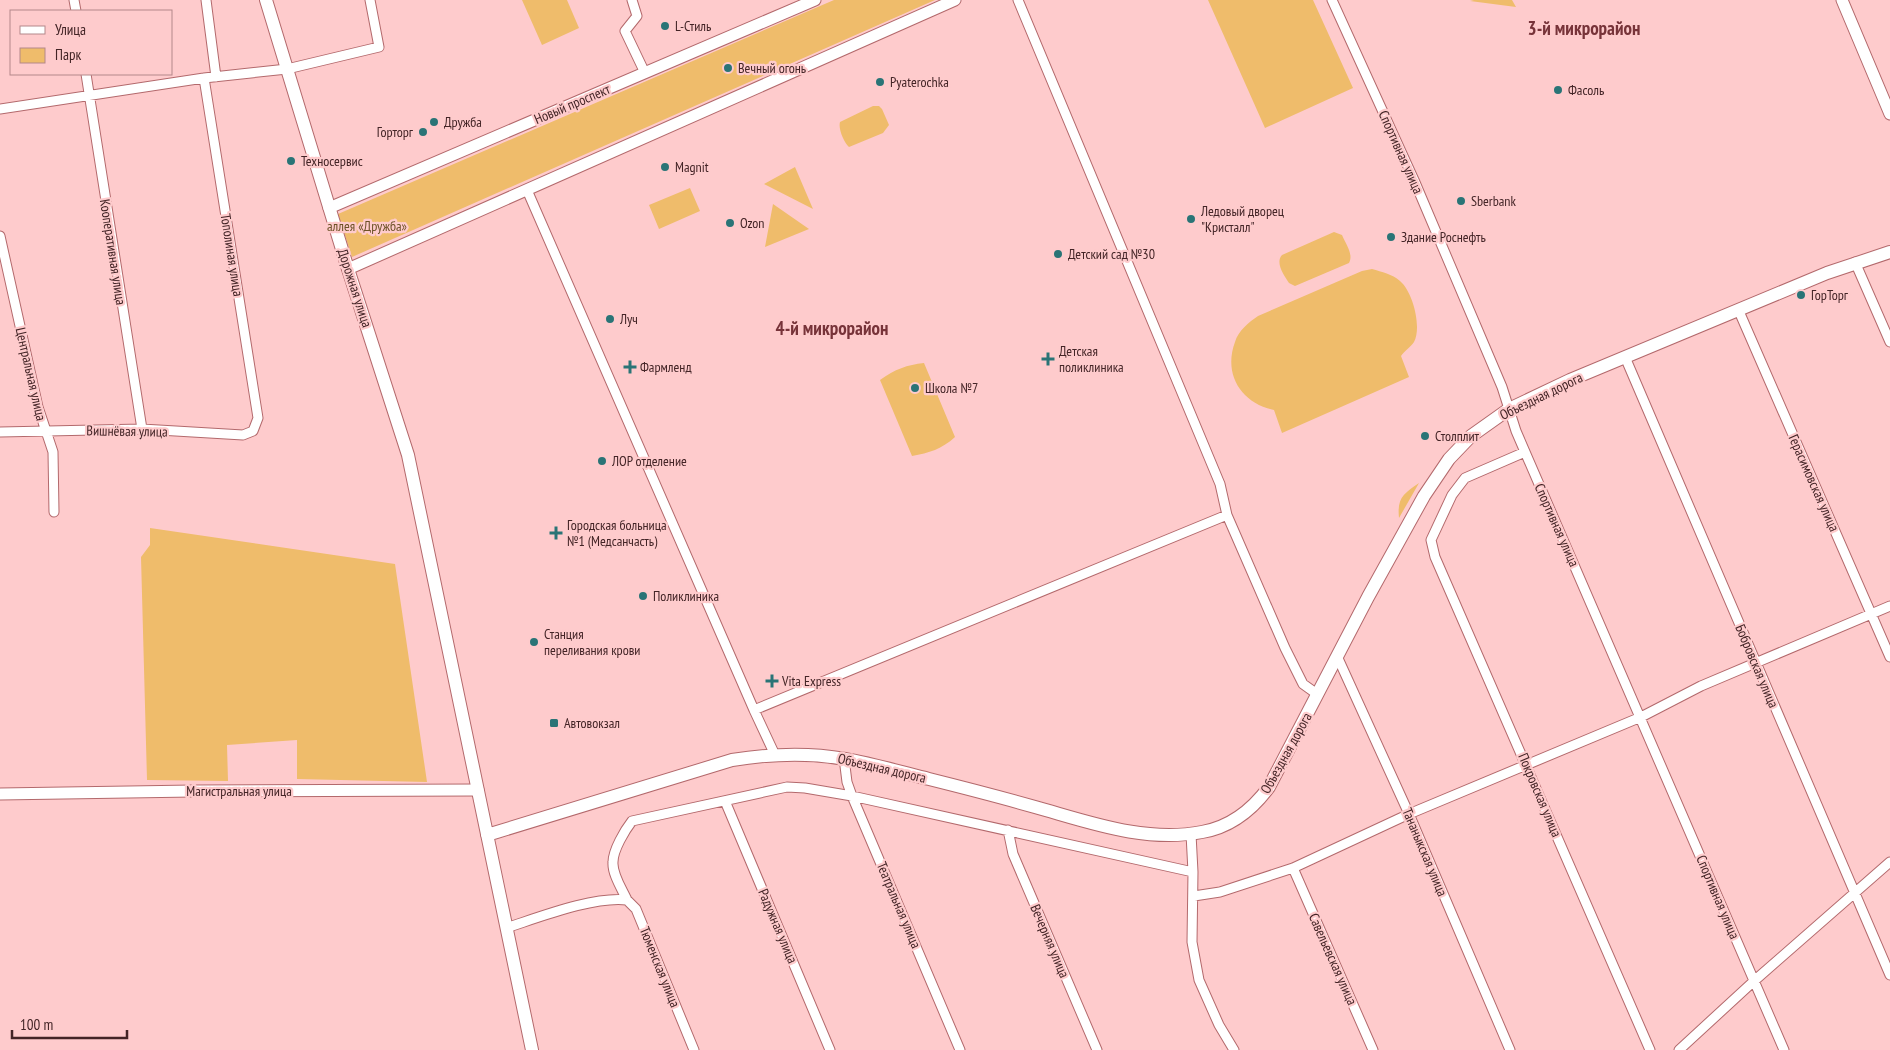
<svg xmlns="http://www.w3.org/2000/svg" width="1890" height="1050" viewBox="0 0 1890 1050" font-family="'PT Sans Narrow',sans-serif">
<rect width="100%" height="100%" fill="#fecbcc"/>
<path fill="#efbc6b" d="M522 0H567L579 28 542 45Z
M834 0H935L352 257 338 214Z
M1208 0H1313L1353 88 1265 128Z
M1474 0H1512L1516 7 1470 1Z
M873 106H879L882 109 889 125 883 133 849 147C844 142 838 129 840 122Z
M795 167 813 209 764 184Z
M690 188 700 211 659 229 649 205Z
M773 204 809 229 765 247Z
M1334 232 1342 235C1345 243 1354 254 1349 263L1295 286 1289 283C1284 275 1275 263 1282 255Z
M1372 269C1382 272 1392 274 1400 281 1413 292 1422 327 1414 342 1411 347 1404 351 1401 356L1409 377 1282 433 1274 410C1241 403 1223 374 1235 342 1238 331 1249 322 1258 316L1362 271Z
M924 363 955 437C942 449 929 453 912 456L880 380C895 369 907 365 924 363Z
M1419 483 1399 518C1397 498 1403 494 1419 483Z
M150 528 395 564 427 782 297 779V740L227 745 228 781 147 780 141 557 150 545Z"/>
<g fill="none" stroke-linecap="round" stroke-linejoin="round">
<g stroke="#b3696c" stroke-width="11">
<path id="minor" d="M74 0 76 11
M206 0 216 77
M632 0 637 16 625 31 645 73
M1018 0 1220 484 1227 515 1285 648 1303 684 1317 694
M1332 0 1414 180 1502 387 1516 431 1784 1050
M86 74 142 429
M0 109 204 78 287 69 379 47 370 0
M527 190 754 710 775 755
M0 236 38 407 53 452 54 512
M1855 262 1890 342
M1738 309 1890 657
M1625 357 1890 975
M0 432 142 429 243 435 253 431 258 418 204 78
M1525 452 1465 478 1452 495 1431 540 1435 557 1650 1050
M1337 656 1409 814 1510 1050
M754 710 1227 515
M844 758 847 782 852 796 960 1050
M725 801 830 1050
M1008 830 1013 854 1097 1050
M1191 834 1193 872 1192 942 1199 980 1219 1025 1234 1050
M1293 868 1373 1050
M1194 896 1220 892 1293 868 1409 814 1641 717 1701 686 1890 606
M627 900C622 889 612 874 613 862 613 850 625 830 632 821L787 787 805 788 852 796 1193 872
M506 928C540 917 594 896 627 900L636 909 694 1050
M1679 1050 1754 981 1890 862"/>
</g>
<g stroke="#b3696c" stroke-width="13">
<path id="tertiary" d="M1842 0 1890 114
M329 208 815 0
M348 269 955 0
M0 794 193 791 478 790"/>
</g>
<g stroke="#b3696c" stroke-width="14">
<path id="secondary" d="M266 0 348 269 408 455 532 1050
M487 835 732 760C769 754 807 752 845 759 873 764 901 772 929 779 965 788 1000 797 1035 807 1089 822 1145 843 1202 832 1231 827 1252 810 1269 787L1368 597 1424 496 1449 459 1471 436 1509 409 1570 380 1827 273 1890 252"/>
</g>
<use href="#minor" stroke="#fff" stroke-width="9"/>
<use href="#tertiary" stroke="#fff" stroke-width="11"/>
<use href="#secondary" stroke="#fff" stroke-width="12"/>
</g>
<g fill="#2a7476" stroke="#fecbcc" stroke-width="2">
<circle cx="665" cy="26" r="5"/>
<circle cx="728" cy="68" r="5"/>
<circle cx="880" cy="82" r="5"/>
<circle cx="1558" cy="90" r="5"/>
<circle cx="434" cy="122" r="5"/>
<circle cx="423" cy="132" r="5"/>
<circle cx="291" cy="161" r="5"/>
<circle cx="665" cy="167" r="5"/>
<circle cx="1461" cy="201" r="5"/>
<circle cx="1191" cy="219" r="5"/>
<circle cx="730" cy="223" r="5"/>
<circle cx="1391" cy="237" r="5"/>
<circle cx="1058" cy="254" r="5"/>
<circle cx="1801" cy="295" r="5"/>
<circle cx="610" cy="319" r="5"/>
<path d="M1045.5 351.5h5v5h5v5h-5v5h-5v-5h-5v-5h5z"/>
<path d="M627.5 359.5h5v5h5v5h-5v5h-5v-5h-5v-5h5z"/>
<circle cx="915" cy="388" r="5"/>
<circle cx="1425" cy="436" r="5"/>
<circle cx="602" cy="461" r="5"/>
<path d="M553.5 525.5h5v5h5v5h-5v5h-5v-5h-5v-5h5z"/>
<circle cx="643" cy="596" r="5"/>
<circle cx="534" cy="642" r="5"/>
<path d="M769.5 673.5h5v5h5v5h-5v5h-5v-5h-5v-5h5z"/>
<rect x="549" y="718" width="10" height="10" rx="2.5"/>
</g>
<g text-anchor="middle" dominant-baseline="central" stroke-width="4.5" stroke-linejoin="round" paint-order="stroke">
<g font-size="14" fill="#432426" stroke="#fecbcc" text-anchor="start">
<text x="675" y="26">L-Стиль</text>
<text x="738" y="68">Вечный огонь</text>
<text x="890" y="82">Pyaterochka</text>
<text x="1568" y="90">Фасоль</text>
<text x="444" y="122">Дружба</text>
<text x="413" y="132" text-anchor="end">Горторг</text>
<text x="301" y="161">Техносервис</text>
<text x="675" y="167">Magnit</text>
<text x="1471" y="201">Sberbank</text>
<text x="1201" y="211">Ледовый дворец<tspan x="1201" dy="16">"Кристалл"</tspan></text>
<text x="740" y="223">Ozon</text>
<text x="1401" y="237">Здание Роснефть</text>
<text x="1068" y="254">Детский сад №30</text>
<text x="1811" y="295">ГорТорг</text>
<text x="620" y="319">Луч</text>
<text x="1059" y="351">Детская<tspan x="1059" dy="16">поликлиника</tspan></text>
<text x="640" y="367">Фармленд</text>
<text x="925" y="388">Школа №7</text>
<text x="1435" y="436">Столплит</text>
<text x="612" y="461">ЛОР отделение</text>
<text x="567" y="525">Городская больница<tspan x="567" dy="16">№1 (Медсанчасть)</tspan></text>
<text x="653" y="596">Поликлиника</text>
<text x="544" y="634">Станция<tspan x="544" dy="16">переливания крови</tspan></text>
<text x="782" y="681">Vita Express</text>
<text x="564" y="723">Автовокзал</text>
</g>
<g font-size="14" fill="#432426" stroke="#fecbcc">
<text transform="translate(572 104) rotate(-23)">Новый проспект</text>
<text transform="translate(1401 152) rotate(66)">Спортивная улица</text>
<text transform="translate(113 252) rotate(81)">Кооперативная улица</text>
<text transform="translate(232 255) rotate(81)">Тополиная улица</text>
<text transform="translate(355 288) rotate(72)">Дорожная улица</text>
<text transform="translate(31 374) rotate(77)">Центральная улица</text>
<text transform="translate(1541 396) rotate(-26)">Объездная дорога</text>
<text transform="translate(127 431) rotate(1)">Вишнёвая улица</text>
<text transform="translate(1814 483) rotate(66)">Герасимовская улица</text>
<text transform="translate(1557 525) rotate(66)">Спортивная улица</text>
<text transform="translate(1757 666) rotate(67)">Бобровская улица</text>
<text transform="translate(1286 753) rotate(-61)">Объездная дорога</text>
<text transform="translate(882 768) rotate(13)">Объездная дорога</text>
<text x="239" y="791">Магистральная улица</text>
<text transform="translate(1540 795) rotate(67)">Покровская улица</text>
<text transform="translate(1425 852) rotate(67)">Тананыкская улица</text>
<text transform="translate(1718 897) rotate(67)">Спортивная улица</text>
<text transform="translate(899 905) rotate(67)">Театральная улица</text>
<text transform="translate(778 926) rotate(67)">Радужная улица</text>
<text transform="translate(1050 941) rotate(67)">Вечерняя улица</text>
<text transform="translate(1333 959) rotate(66)">Савельевская улица</text>
<text transform="translate(660 967) rotate(68)">Тюменская улица</text>
</g>
<g font-size="14" fill="#6c5126" stroke="#fecbcc">
<text x="367" y="226">аллея «Дружба»</text>
</g>
<g font-size="19" font-weight="bold" fill="#773339" stroke="#fecbcc">
<text x="1584" y="28">3-й микрорайон</text>
<text x="832" y="328">4-й микрорайон</text>
</g>
</g>
<rect x="10" y="10" width="162" height="65" fill="#fecbcc" stroke="#b3888a"/>
<rect x="20" y="26" width="25" height="8" fill="#ffffff" stroke="#b3888a"/>
<text x="55" y="35" font-size="15" fill="#432426">Улица</text>
<rect x="20" y="48" width="25" height="15" fill="#efbc6b" stroke="#b3888a"/>
<text x="55" y="60" font-size="15" fill="#432426">Парк</text>
<path d="M12 1030v8h115v-8" fill="none" stroke="#432426" stroke-width="2.5"/>
<text x="20" y="1030" font-size="15" fill="#432426" stroke="#fecbcc" stroke-width="4" paint-order="stroke">100 m</text>
</svg>
